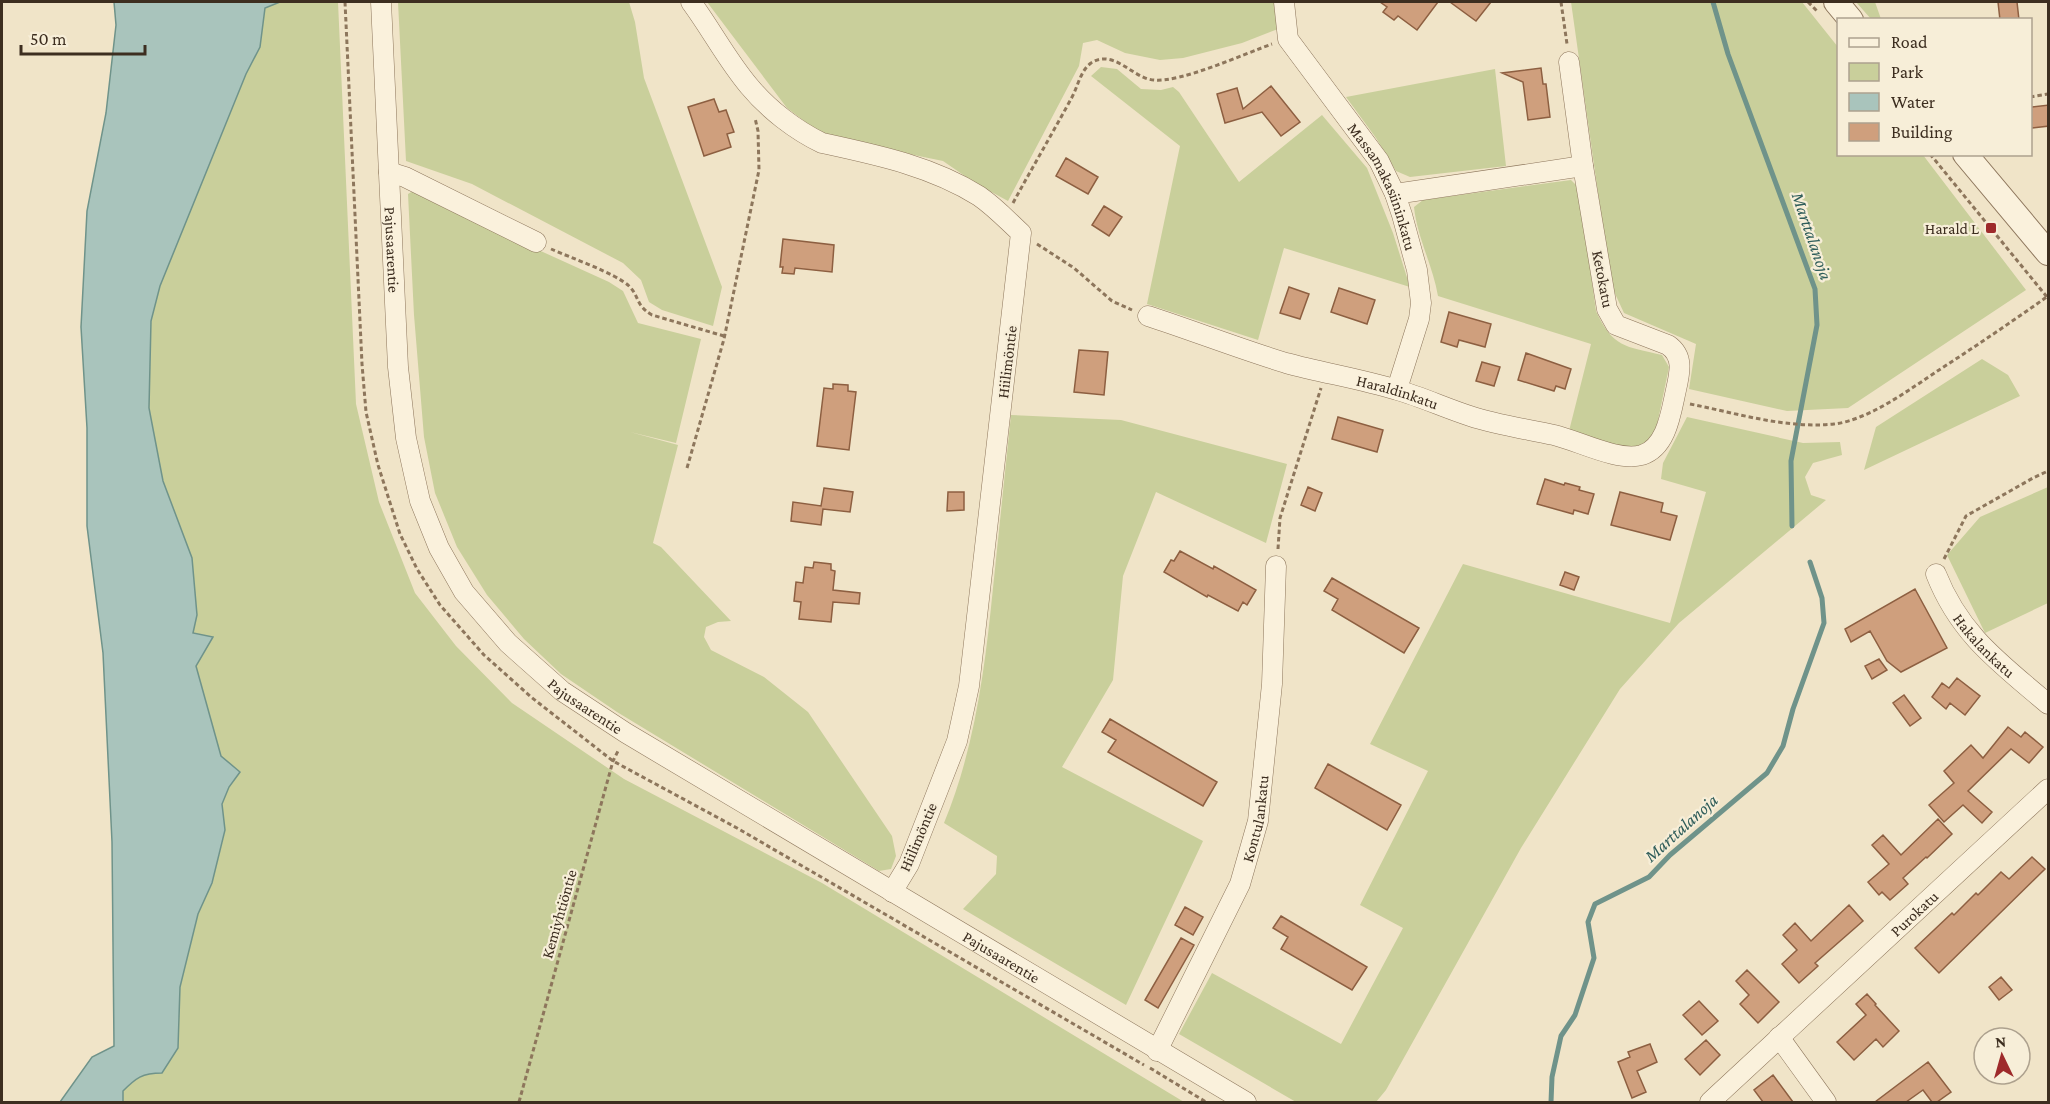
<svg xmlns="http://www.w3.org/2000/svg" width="2050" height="1104" viewBox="0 0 2050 1104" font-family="'Crimson Pro',serif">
<rect width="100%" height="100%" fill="#f0e4c8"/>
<path fill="#c9cf9b" d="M280 2H338L356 404 379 502 415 593 456 646 512 703 624 779 822 883 1184 1102H123V1091C139 1075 160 1063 178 1048L180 987 198 914 212 883 225 831 222 804 229 787 240 772 221 756 196 666 213 637 193 633 197 615 192 558 163 481 149 408 151 321 160 286 246 74 260 47 265 7Z
M398 2H629L635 22 644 78 722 287 713 326 662 310 649 302 641 280 623 263 472 184 406 161Z
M707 2H1274L1278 29 1242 43 1183 58 1160 60 1125 53 1097 40 1083 43 1079 66 1008 201 975 183 943 161 875 147 820 133 787 108Z
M1571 2H1802L1838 47V154L1923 155 2026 290 1848 408 1787 411 1689 389 1696 344 1624 313 1611 285Z
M1856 2H1875L1881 19H1871Z
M1101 67 1117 69 1141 89 1161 90 1173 87 1179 92 1239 182 1322 115 1367 168 1393 233 1410 287 1284 248 1258 340 1147 304 1180 146 1091 76Z
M1495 69 1506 166 1410 177 1396 171 1376 138 1346 97Z
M1571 180 1579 188 1596 311C1613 348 1625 346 1662 355L1669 367 1655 435 1637 448 1615 446 1569 431 1591 344 1438 296C1433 266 1417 237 1414 207L1423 200Z
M413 191 446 208 609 282 623 291 638 323 701 339 676 443 630 432 678 445 653 543 661 547 731 621 718 622 706 627 704 637 711 650 764 677 808 712 892 836 896 856 891 869 879 871 617 712 561 674 524 639 487 595 457 547 435 493 424 437 414 315 408 194Z
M1982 359 2008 375 2020 396 1864 470 1876 427Z
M1011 415 1121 420 1287 464 1266 543 1156 492 1123 576 1113 680 1062 767 1203 841 1126 1005 963 909 996 874 997 856 944 823C975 748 985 668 993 588 999 530 1005 473 1011 415Z
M1687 417 1803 443 1840 442 1842 455 1813 463 1805 477 1811 495 1826 500 1679 623 1620 689 1521 848 1386 1090 1376 1102H1296L1179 1034 1212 973 1341 1044 1403 928 1360 905 1428 771 1370 744 1463 564 1670 623 1706 492 1661 479 1663 463Z
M2048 487V603L1985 633 1947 555 1980 517Z"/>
<path fill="#a9c4bc" stroke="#6f938a" stroke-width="1.5" d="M114 2H280L265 8 260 47 246 74 160 286 151 321 149 408 163 481 192 558 197 615 193 633 213 637 196 666 221 756 240 772 229 787 222 804 225 830 212 883 198 914 180 987 178 1048 162 1073C142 1073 136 1078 123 1091V1102H60L92 1057 114 1046 112 842 103 653 87 526V428L81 327 87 211 106 113 116 25Z"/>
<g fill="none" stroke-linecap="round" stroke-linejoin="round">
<path stroke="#6f938a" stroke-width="5" d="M1713 2 1728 54 1815 289 1817 325 1791 461 1792 526
M1551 1102 1552 1077 1561 1036 1575 1015 1594 958 1588 922 1595 904 1649 877 1670 855 1767 773 1783 746 1793 709 1824 623 1822 598 1810 562"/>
</g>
<path fill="#cf9f7d" stroke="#8d5f41" stroke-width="1.5" d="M1380 2H1438L1417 30 1398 16 1394 20 1383 12 1387 7Z
M1450 2H1491L1476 21Z
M1998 2H2017L2019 20H2000Z
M1541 68 1543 84H1546L1550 117 1528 120 1523 82 1502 73Z
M1271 86 1300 122 1281 136 1262 112 1225 123 1217 94 1237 88 1243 109Z
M714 99 719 112 726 110 734 132 727 134 731 147 704 156 688 107Z
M2049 105V126L2031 128V107Z
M1066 158 1098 177 1088 194 1056 176Z
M1104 206 1122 217 1109 236 1092 225Z
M783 239 834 245 832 272 795 268 794 274 782 273 783 267H780Z
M1289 287 1309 294 1300 319 1280 313Z
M1339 288 1375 300 1367 324 1331 312Z
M1449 312 1491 324 1485 347 1459 340 1457 347 1441 342Z
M1079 350 1108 352 1104 395 1074 392Z
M1526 353 1571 369 1565 389 1556 386 1554 391 1518 380Z
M1482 362 1500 367 1494 386 1476 381Z
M833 384 848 385V391L856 392 849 450 817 446 824 388 833 389Z
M1338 417 1383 430 1377 452 1332 439Z
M1545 479 1564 485 1565 483 1580 487 1579 490 1594 494 1588 514 1574 510 1573 514 1537 504Z
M1308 487 1322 493 1315 511 1301 505Z
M824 488 853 492 850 512 823 509 821 525 791 521 793 502 821 506Z
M948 492H964V510L947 511Z
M1620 492 1663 503 1661 512 1677 516 1670 540 1611 525Z
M1180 551 1213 569 1214 566 1256 590 1247 605 1243 602 1238 611 1208 595 1207 597 1164 572 1171 560 1174 561Z
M814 562 831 564V570L835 571 833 590 860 593 859 604 833 602 831 622 799 619 801 602 794 601 796 582 803 583 805 567 813 568Z
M1565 572 1579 577 1574 590 1560 585Z
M1332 578 1419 628 1404 653 1332 610 1338 599 1324 591Z
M1915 589 1947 648 1901 672 1887 661 1870 631 1851 642 1845 629Z
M1879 659 1887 670 1872 679 1865 666Z
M1957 678 1980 696 1965 715 1950 703 1946 709 1932 697 1942 683 1949 688Z
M1904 695 1921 718 1910 726 1893 703Z
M1110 719 1217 782 1203 806 1108 752 1116 740 1102 732Z
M2008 727 2021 737 2025 732 2043 747 2029 763 2011 749 1968 791 1992 812 1982 823 1963 805 1944 822 1929 805 1954 783 1944 771 1971 745 1983 758Z
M1328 764 1401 805 1387 830 1315 788Z
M1938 819 1952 834 1927 858 1926 857 1903 878 1908 884 1890 900 1882 892 1879 895 1868 882 1889 864 1872 845 1883 835 1901 855Z
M2032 857 2045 869 1939 973 1915 948 1952 913 1954 915 1976 893 1978 895 2001 872 2009 879Z
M1849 905 1863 921 1815 963 1818 966 1799 983 1782 964 1797 950 1783 935 1795 923 1811 941Z
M1185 907 1203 917 1193 935 1175 925Z
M1281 916 1367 967 1352 990 1281 949 1288 937 1273 928Z
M1181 938 1194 945 1158 1008 1145 1000Z
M1747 970 1779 1002 1758 1023 1740 1004 1749 995 1736 981Z
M2001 977 2012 990 1999 1000 1989 987Z
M1867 994 1876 1004 1875 1005 1899 1031 1883 1047 1876 1039 1854 1060 1837 1042 1866 1015 1856 1004Z
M1699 1001 1718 1021 1702 1035 1683 1015Z
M1706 1040 1720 1055 1700 1075 1685 1059Z
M1650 1044 1657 1062 1637 1071 1646 1092 1632 1098 1618 1062 1630 1057 1628 1052Z
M1928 1062 1951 1092 1937 1102H1932L1923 1090 1906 1102H1875Z
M1773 1075 1793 1102H1763L1754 1090Z"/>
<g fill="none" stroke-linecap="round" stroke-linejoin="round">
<g stroke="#8d765c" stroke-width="21">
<g id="minor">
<path id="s1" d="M381 2 398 367 406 438 420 501 439 548 464 592 508 643 562 691 626 733 1246 1102"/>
<path d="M691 2C711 29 727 60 749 86 768 109 795 130 822 143 877 155 931 166 979 196 995 207 1007 220 1021 233L969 686 957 741 909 864 892 892"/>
<path id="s2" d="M1284 2 1288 39 1379 161 1395 194 1402 215 1417 270 1421 303 1419 319 1397 389"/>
<path d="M389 172 405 177 536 242"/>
<path d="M1395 194 1583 166"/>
<path id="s3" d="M1148 316C1194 331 1240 349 1286 363 1323 373 1361 379 1397 390 1422 397 1445 408 1470 416 1497 425 1526 429 1554 435 1579 441 1618 462 1642 455 1667 447 1671 412 1676 390 1680 372 1684 356 1668 345L1616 325 1607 309 1583 166 1569 62"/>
<path id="s4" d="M1936 574C1960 635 2000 663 2048 704"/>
<path d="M1779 1037 1826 1102"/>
<path id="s5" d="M1157 1051 1240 884 1258 821 1272 684 1276 566"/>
<path id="s6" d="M1710 1102 2048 789"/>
</g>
</g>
<g stroke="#8d765c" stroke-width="26">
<path id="tertiary" d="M1836 2 1851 20
M1965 154 2048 253"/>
</g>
<path stroke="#8d765c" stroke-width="3" stroke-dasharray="4.5 3" stroke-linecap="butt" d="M345 2 362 364 366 412 378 465 400 534 417 569 440 605 484 655 531 697 613 761 737 828 1144 1065
M1561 2 1567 44
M1808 2 1817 11
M2030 97 2048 94
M1930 154 2047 297
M1013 203C1032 168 1052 134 1071 99 1078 87 1080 71 1091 63 1114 48 1133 79 1154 80 1180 83 1244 54 1272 44
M1037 244 1074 268 1112 301 1132 310
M551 249C571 258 615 273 629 286 640 297 635 305 652 315L724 336
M1690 404C1736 413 1786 429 1834 424 1869 420 1910 389 1939 370 1976 346 2013 321 2048 296
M687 468 724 339 759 170 758 131 755 118
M1278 549 1280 518 1321 388
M1944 559 1966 516 2033 478 2048 471
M1150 1068 1206 1102
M519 1102 613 761 619 749"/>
<use href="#minor" stroke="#faf1dc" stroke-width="20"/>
<use href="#tertiary" stroke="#faf1dc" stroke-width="24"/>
</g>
<rect fill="#9e2a2b" stroke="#f7eed8" stroke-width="2" x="1985" y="222" width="12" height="12" rx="3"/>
<g text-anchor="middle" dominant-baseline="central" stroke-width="4.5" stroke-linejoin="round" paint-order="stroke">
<g font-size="16" fill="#3d2e20" stroke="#f7eed8">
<text stroke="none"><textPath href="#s2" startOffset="214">Massamakasiininkatu</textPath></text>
<text stroke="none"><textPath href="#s1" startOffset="248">Pajusaarentie</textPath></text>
<text transform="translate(1603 279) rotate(79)">Ketokatu</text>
<text transform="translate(1007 362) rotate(-83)">Hiilimöntie</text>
<text stroke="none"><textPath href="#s3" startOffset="261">Haraldinkatu</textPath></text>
<text stroke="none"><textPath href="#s4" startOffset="87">Hakalankatu</textPath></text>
<text stroke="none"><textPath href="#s1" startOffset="770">Pajusaarentie</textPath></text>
<text stroke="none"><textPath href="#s5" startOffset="254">Kontulankatu</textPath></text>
<text transform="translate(918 837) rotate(-67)">Hiilimöntie</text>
<text stroke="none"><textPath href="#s6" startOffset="278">Purokatu</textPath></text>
<text transform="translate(559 914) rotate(-74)">Kemiyhtiöntie</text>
<text stroke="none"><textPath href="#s1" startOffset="1256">Pajusaarentie</textPath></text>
</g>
<g font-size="16" fill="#3d2e20" stroke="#f7eed8" text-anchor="end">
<text x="1979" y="228">Harald L</text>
</g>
<g font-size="18" font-style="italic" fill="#2f5d5a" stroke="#f7eed8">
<text transform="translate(1812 236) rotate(71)">Marttalanoja</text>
<text transform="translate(1681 828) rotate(-42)">Marttalanoja</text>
</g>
</g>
<rect width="2050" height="1104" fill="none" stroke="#3d2e20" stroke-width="6"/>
<rect x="1837" y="18" width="195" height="138" fill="#f7eed8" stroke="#ada18e" stroke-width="1.5"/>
<rect x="1849" y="38" width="30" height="9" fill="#faf1dc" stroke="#ada18e" stroke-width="1.5"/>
<text x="1891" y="48" font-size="18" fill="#3d2e20">Road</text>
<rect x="1849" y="63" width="30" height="18" fill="#c9cf9b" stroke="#ada18e" stroke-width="1.5"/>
<text x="1891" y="78" font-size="18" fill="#3d2e20">Park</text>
<rect x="1849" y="93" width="30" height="18" fill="#a9c4bc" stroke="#ada18e" stroke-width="1.5"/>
<text x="1891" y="108" font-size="18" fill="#3d2e20">Water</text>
<rect x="1849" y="123" width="30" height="18" fill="#cf9f7d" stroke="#ada18e" stroke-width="1.5"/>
<text x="1891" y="138" font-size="18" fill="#3d2e20">Building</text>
<g transform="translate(2002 1056) rotate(355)"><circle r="28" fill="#f7eed8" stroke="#ada18e" stroke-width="1.5"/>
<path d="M0-4.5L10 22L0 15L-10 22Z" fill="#9e2a2b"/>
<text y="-9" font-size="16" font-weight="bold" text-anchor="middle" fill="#3d2e20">N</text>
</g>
<path d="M21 45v9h124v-9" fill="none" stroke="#3d2e20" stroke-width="3"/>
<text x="30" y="45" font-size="18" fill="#3d2e20" stroke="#f7eed8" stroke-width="4.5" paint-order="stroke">50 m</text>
</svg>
